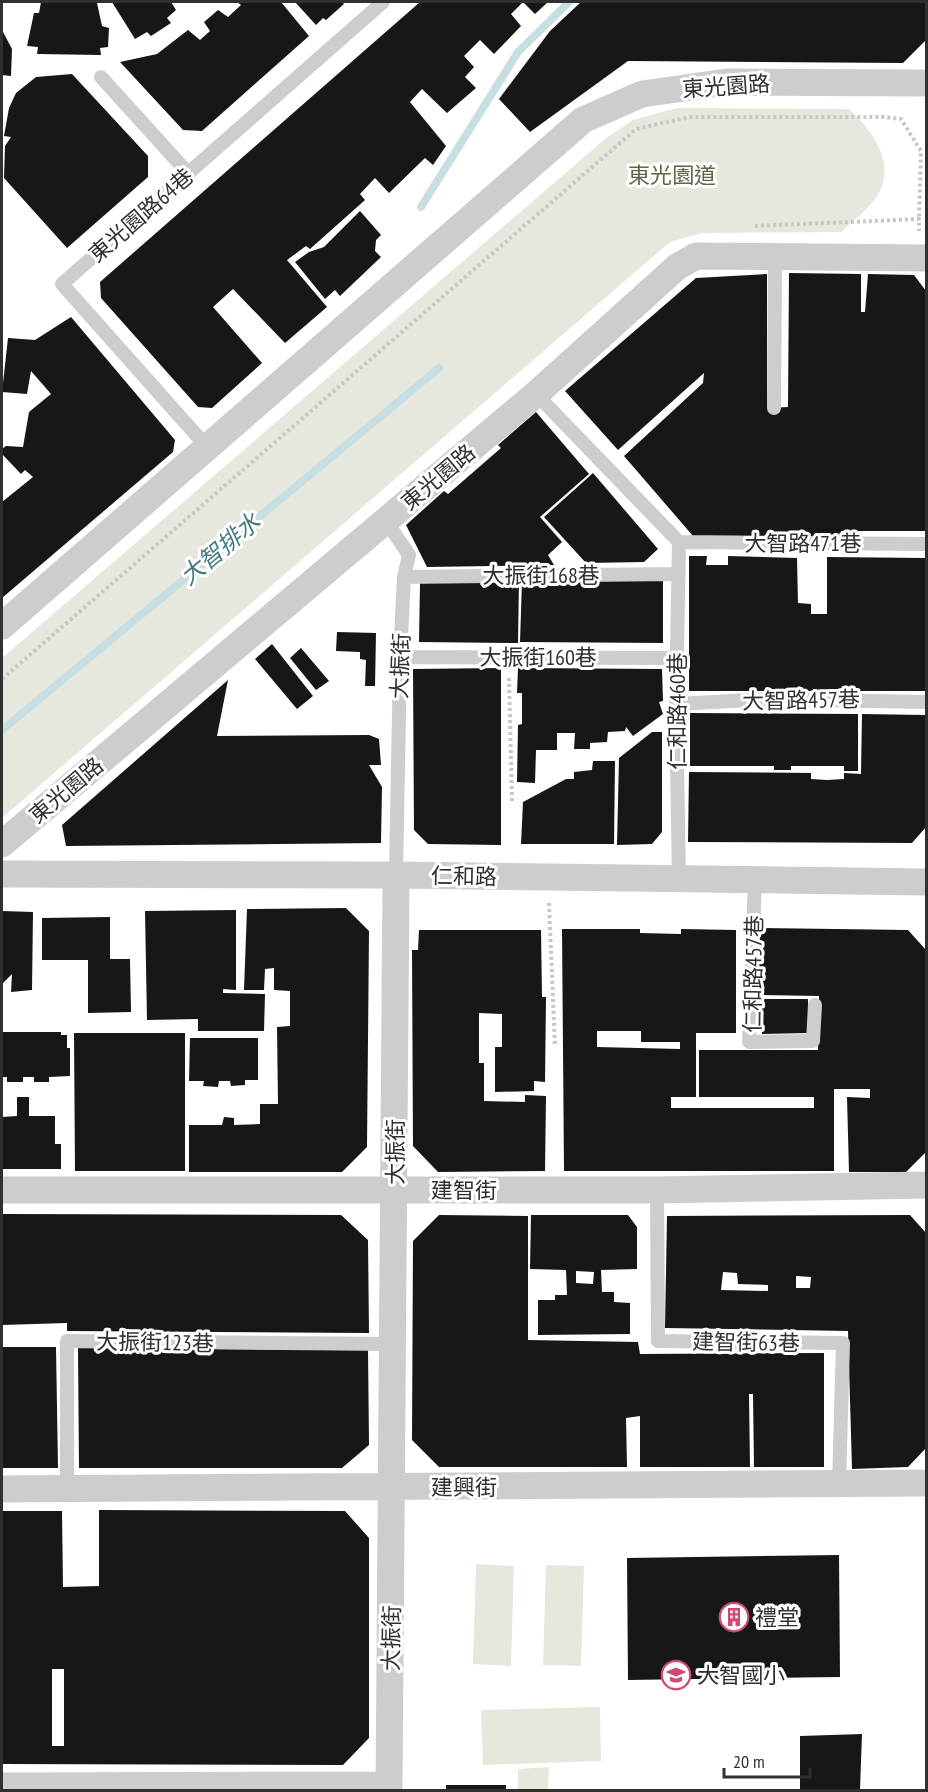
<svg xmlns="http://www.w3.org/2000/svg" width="928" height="1792" viewBox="0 0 928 1792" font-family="'PT Sans Narrow','Noto Sans TC',sans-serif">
<rect width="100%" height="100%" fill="#fff"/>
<path fill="#e6e8dd" d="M677 108 849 109C873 131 899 166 875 199 866 211 852 222 841 232L702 233 670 242 2 818V658L605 139 633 120Z
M476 1564 514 1566 511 1666 473 1664Z
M546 1565 584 1566 581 1666 543 1665Z
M600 1707 601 1761 483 1765 481 1710Z
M549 1767 548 1790H518V1769Z"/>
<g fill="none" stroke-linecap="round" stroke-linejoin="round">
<path stroke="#c7dfe2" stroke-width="8" d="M421 207 518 52 569 2
M2 730 439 368"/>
</g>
<path fill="#171717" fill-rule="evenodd" d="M41 2 97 3 102 26 109 28 108 47 100 48 101 55 37 54 38 47 27 46 34 13H39Z
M112 2H171L176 10 167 18 171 23 151 36 147 32 135 39Z
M237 2H281L309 36 202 131 183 130 120 62 157 54 188 30 200 40 210 31 204 22 218 10 228 17 241 5Z
M295 2H342L344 4 326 20 323 18 316 25Z
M420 2H548L535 14 523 2 511 14 521 26 494 54 480 40 464 56 474 67 465 77 476 88 447 113 422 89 410 102 446 146 433 165 425 158 389 193 375 178 360 194 365 200 310 249 306 246 287 260 327 307 285 343 233 289 213 307 262 363 212 408 198 407 101 298 100 282Z
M581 2H926V40L903 63 628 61 530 132 499 99 550 31Z
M2 30 12 49 11 76 2 75Z
M72 74 148 156V177L67 248 4 178 5 146 11 137 4 136 9 108 16 93 36 77Z
M360 211 381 235 376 240 375 251 381 257 340 296 335 290 325 299 295 262 309 252 324 247Z
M789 273 861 274V312H865L868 274 914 275 926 291V531H841V537L693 536 624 456 703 383 704 373 618 450 565 391 696 278 767 274V408L788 407Z
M71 317 175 440 173 452 2 598V502L33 477 25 470 21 474 2 454V449L6 446 23 447 29 412 51 394 31 371 27 394 2 392 8 338 35 340Z
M536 412 589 474 540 517 562 542 548 555 554 565 427 567 406 525 444 491 448 494 501 448 498 445Z
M593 473 658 549 644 562 586 563 544 517Z
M689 556H707L706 565H728V556L797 558 798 603 811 604V614H827V557L926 558V691H689Z
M519 580 518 643 419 642 420 583Z
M663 580V643L520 642 522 581Z
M337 632 376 633 375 686H365L366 660 360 659V652L336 651Z
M272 644 313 696 297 709 255 659Z
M301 648 329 681 316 690 290 658Z
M501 668V845L428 844 414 830 413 669Z
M518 668 662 669 663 701 659 702 663 714 633 736 626 727 625 731 608 732 607 742 590 743V749H574L575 733H557V750H536L535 783 517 782 518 725 522 724V693H517Z
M228 680 217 736 369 735 379 739 381 765H369L382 787 381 843 66 846 62 825Z
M690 713 858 714V771H844V766H791V770H774V766H690Z
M862 714 926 715V827L912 843 688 842 689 772 811 773V779L827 780 844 779V773L861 774Z
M652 732H662V832L652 844 617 845 619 758Z
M593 761H615L614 844H521L523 802 566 779H574V772L592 770Z
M346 908 369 931 367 1147 342 1172H189V1125H222L224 1117 234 1118V1125L260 1124V1104H278L277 1027 290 1026V991L274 990V968L265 969 264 990H244L247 909Z
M236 910V990L223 989V993L265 994 264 1031H198V1019L147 1020 145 911Z
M2 911 33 912 32 990 11 992 12 974 2 984Z
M110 917V959H130L131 1012 88 1013V960H42V918Z
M757 928 908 930 926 950V1152L906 1172H849L847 1097 870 1098V1089H834V1171H564L562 929H640V933L681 934V929L736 930V1033H696V1097H671V1108H814V1097H699V1050H818L819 996 756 995ZM597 1031H641V1042H680V1049L597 1047Z
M419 930H541L542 997H546L545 1082 534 1081V1091L495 1092V1047H502V1014L479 1013V1063H484V1101L525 1102V1095L546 1096 545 1171 438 1172 413 1146 412 950H418Z
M762 999H808V1033L762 1034Z
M2 1032H61V1035H67V1048H70V1076L49 1077V1082H34V1077H23V1082H7V1077H2Z
M74 1033H185V1171H75Z
M190 1038H258V1080H245V1085L231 1086 230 1081H219L218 1087 203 1086 204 1081H189Z
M17 1097H29V1116H55V1144H61V1169H2V1117L17 1116Z
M2 1214 341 1215 368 1240 369 1333 67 1331V1323L2 1325Z
M439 1215 528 1216V1340L638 1342 640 1354 824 1353V1467H754L753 1394H749L750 1467H640V1416L626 1418 627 1467H439L412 1440 413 1241Z
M531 1215H628L637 1227V1269L601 1270 602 1292H614V1302L630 1303V1334L538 1335V1300H555V1295H567L566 1270 530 1269ZM576 1271 594 1272 593 1284 576 1283Z
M910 1215 926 1233V1448L908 1467 852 1469 848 1331 665 1328 667 1216ZM723 1272 737 1273 738 1284 768 1285V1291L721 1290ZM796 1276 811 1277 810 1288H796Z
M2 1347H56L58 1468H2Z
M78 1348 368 1350 369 1445 342 1468H79Z
M99 1510 345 1511 369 1538V1738L343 1765 2 1764V1511H62L63 1587 99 1586ZM52 1669H64V1746H52Z
M839 1555 840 1677 628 1680 627 1558Z
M862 1734 860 1790H800V1736Z
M446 1785H506V1790H446Z"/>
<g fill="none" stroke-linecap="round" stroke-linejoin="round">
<path stroke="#c7c7c7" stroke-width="4" stroke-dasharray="3 3" stroke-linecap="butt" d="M755 226 919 219V231
M509 678 512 803
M2 679 636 129 690 117H884L901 119 921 151 919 219
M549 903 555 1046"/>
<path stroke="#cdcdcd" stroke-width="14" d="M101 77 188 173
M536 394 679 542
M774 408 775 257
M207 447 62 284 383 2
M386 521 409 555 404 577 400 657 396 875
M679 542 676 704 679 880
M679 542 926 544
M404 577 677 574
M400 657 677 658
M676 704 768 699 926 702
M755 880 749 1042 813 1041 815 1005
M657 1190 658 1341 843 1343 839 1484
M67 1490V1341L392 1344"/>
<path stroke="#cdcdcd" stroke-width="27" d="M2 626 583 120 642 94 727 82 926 83
M2 844 536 394 677 267 696 256 926 258
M2 874 396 875 926 882
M2 1190H657L926 1185
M2 1489 926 1483
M2 1786 389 1785
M389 1790 396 875"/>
</g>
<defs>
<g id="building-ring" transform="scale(1.5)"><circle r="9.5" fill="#fff" stroke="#d04975" stroke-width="1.5"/><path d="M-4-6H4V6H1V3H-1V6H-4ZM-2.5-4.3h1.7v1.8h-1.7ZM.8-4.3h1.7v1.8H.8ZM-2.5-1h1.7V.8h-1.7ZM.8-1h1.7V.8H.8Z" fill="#d04975"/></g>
<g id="school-ring" transform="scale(1.5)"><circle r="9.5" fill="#fff" stroke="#d04975" stroke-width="1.5"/><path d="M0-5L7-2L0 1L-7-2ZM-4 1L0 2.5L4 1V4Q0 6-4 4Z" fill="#d04975"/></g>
</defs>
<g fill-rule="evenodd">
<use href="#building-ring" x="734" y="1617"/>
<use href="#school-ring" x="676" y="1675"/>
</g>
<g text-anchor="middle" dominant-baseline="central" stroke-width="6" stroke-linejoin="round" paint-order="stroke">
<g font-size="22" fill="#303030" stroke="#fff">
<text transform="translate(726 86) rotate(-4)">東光園路</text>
<text transform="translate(141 215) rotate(-41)">東光園路64巷</text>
<text transform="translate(438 477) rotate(-40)">東光園路</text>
<text x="803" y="543">大智路471巷</text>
<text x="541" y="575">大振街168巷</text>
<text x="538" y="657">大振街160巷</text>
<text transform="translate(400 666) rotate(-88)">大振街</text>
<text transform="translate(801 700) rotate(-1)">大智路457巷</text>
<text transform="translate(677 711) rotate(-90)">仁和路460巷</text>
<text transform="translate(66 790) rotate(-40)">東光園路</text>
<text transform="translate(464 876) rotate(1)">仁和路</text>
<text transform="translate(753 974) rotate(-89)">仁和路457巷</text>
<text transform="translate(395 1152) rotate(-90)">大振街</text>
<text x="464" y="1190">建智街</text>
<text transform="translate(155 1342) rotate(1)">大振街123巷</text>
<text transform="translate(746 1342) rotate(1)">建智街63巷</text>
<text x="464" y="1487">建興街</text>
<text transform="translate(391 1638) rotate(-89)">大振街</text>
</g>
<g font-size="22" fill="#5c6743" stroke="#fff">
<text x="672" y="175">東光園道</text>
</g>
<g font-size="22" fill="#303030" stroke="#fff" text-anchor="start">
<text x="755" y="1617">禮堂</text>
<text x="697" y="1675">大智國小</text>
</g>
<g font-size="24" font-style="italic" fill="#457a83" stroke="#fff">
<text transform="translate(220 549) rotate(-40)">大智排水</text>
</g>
</g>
<rect width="928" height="1792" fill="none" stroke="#303030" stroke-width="6"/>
<path d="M724 1768v9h86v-9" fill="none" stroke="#303030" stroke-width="3"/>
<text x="733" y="1768" font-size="18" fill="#303030" stroke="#ffffff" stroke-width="4.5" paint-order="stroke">20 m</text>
</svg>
